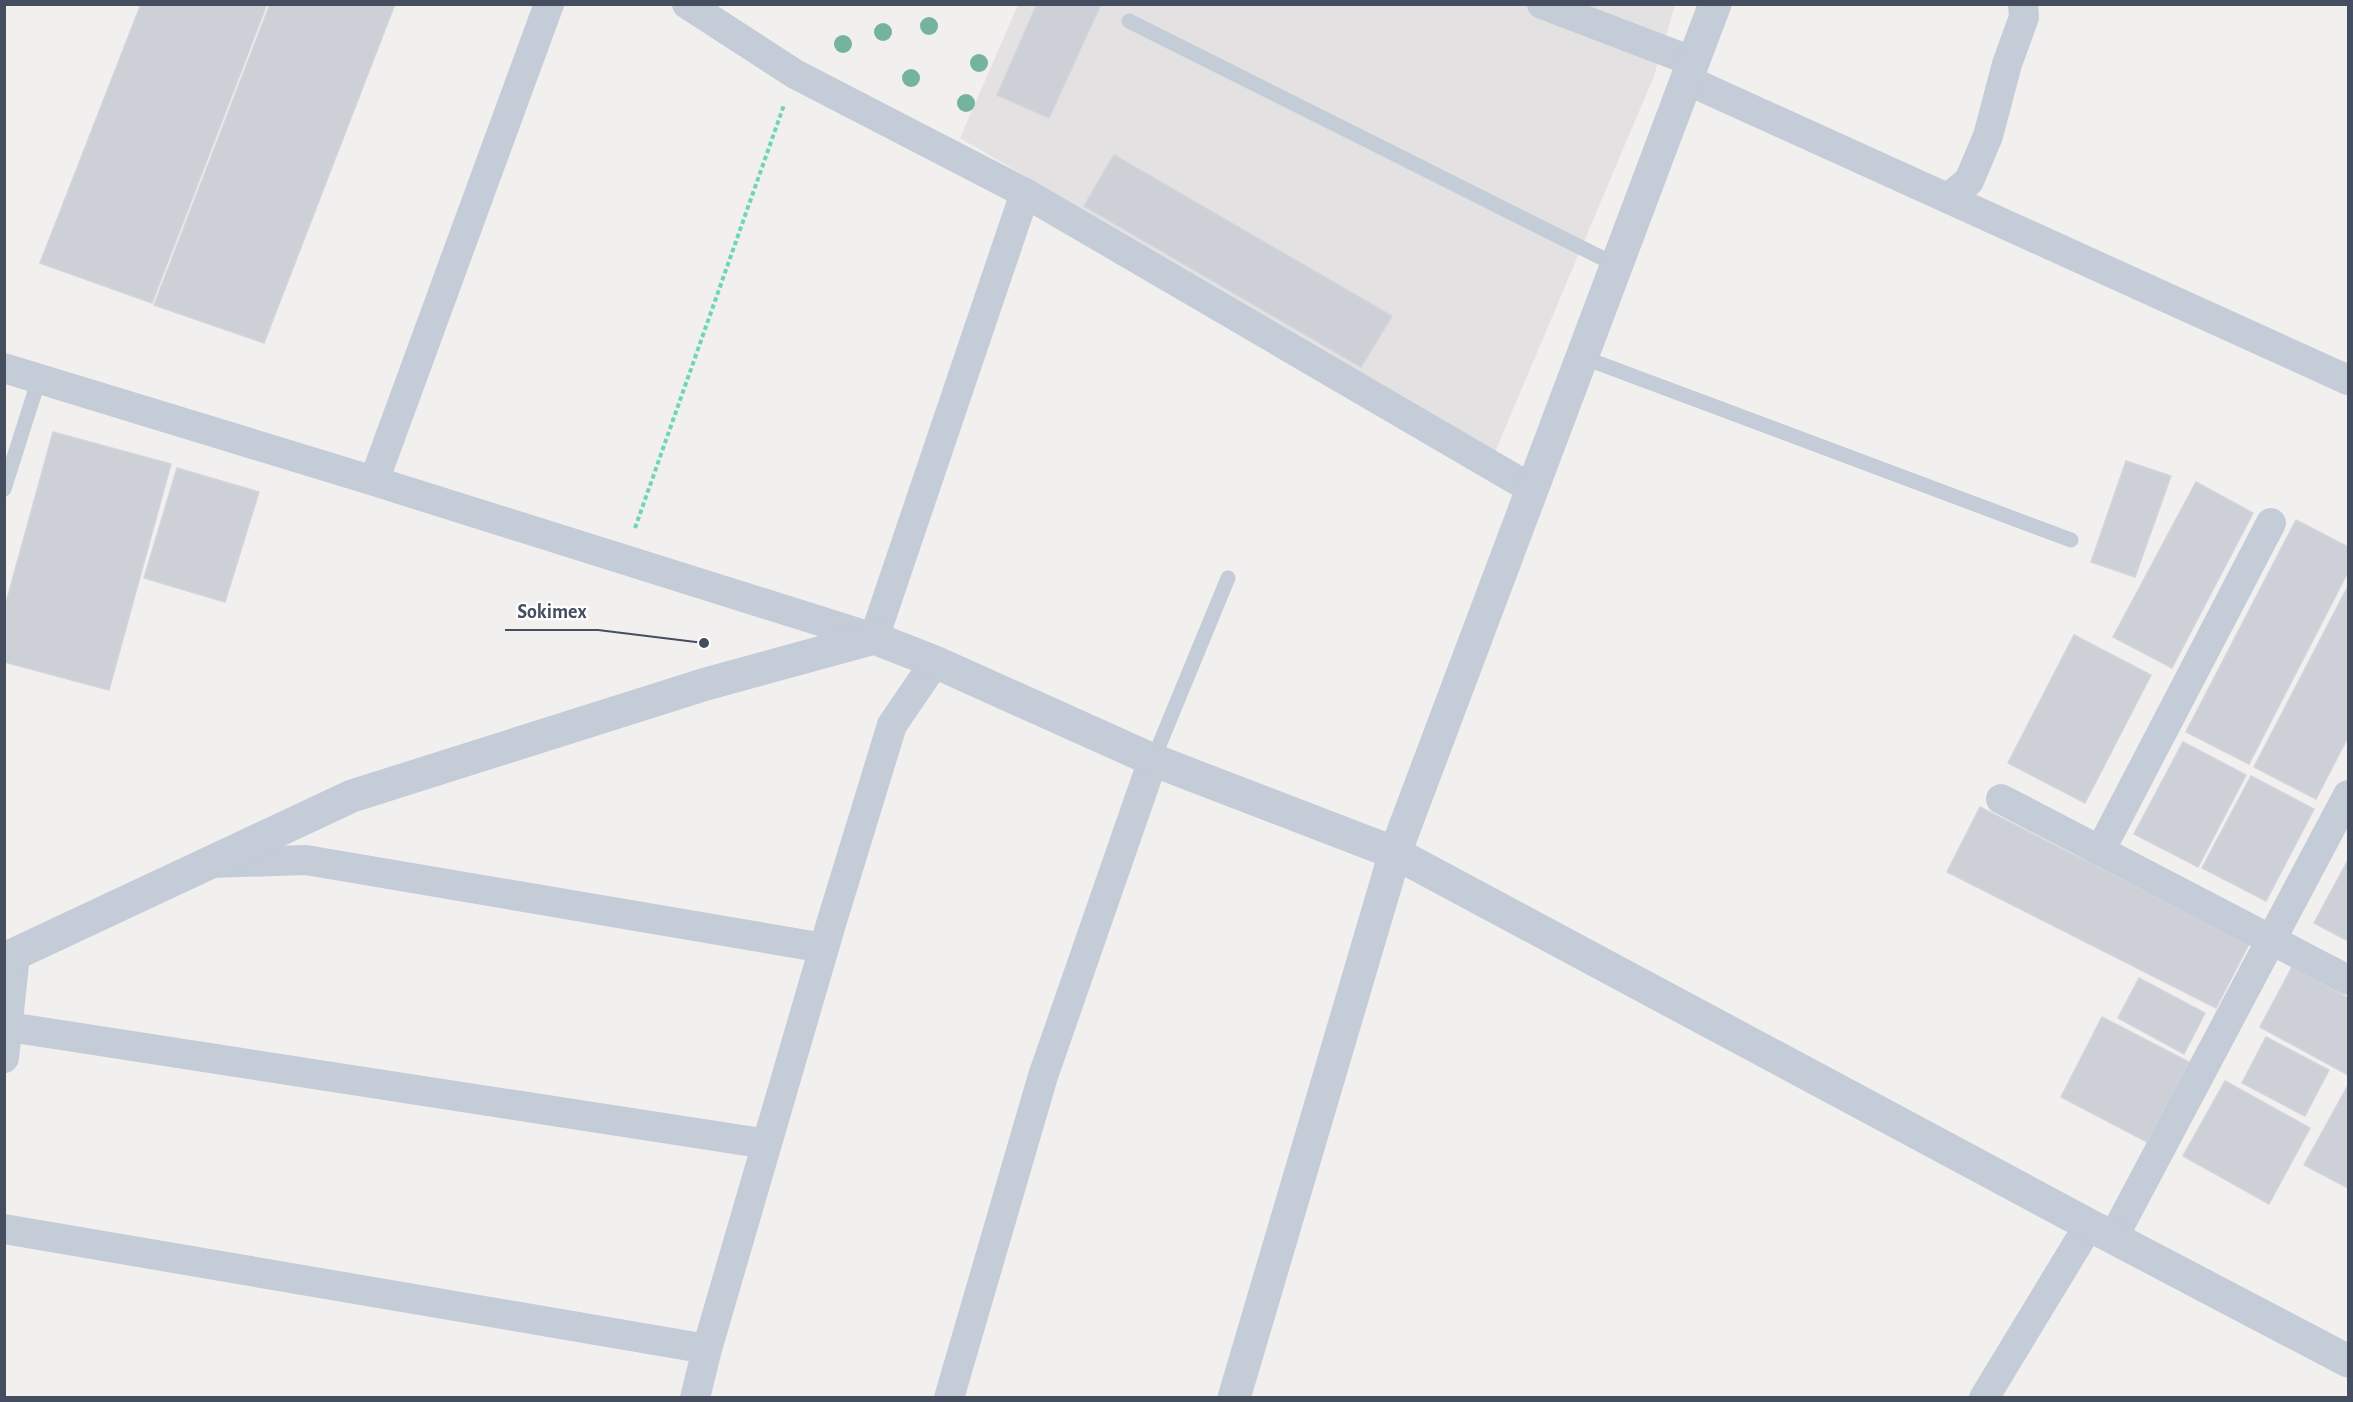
<svg xmlns="http://www.w3.org/2000/svg" width="2353" height="1402" viewBox="0 0 2353 1402" font-family="'Alegreya Sans',sans-serif">
<rect width="100%" height="100%" fill="#f2f0ef"/>
<path fill="#e3e1e1" d="M1018 5H1675L1654 76 1495 452 960 138Z"/>
<path fill="#ced0d8" stroke="#d3d4dc" stroke-width="1.5" d="M141 4H267L152 303 40 263Z
M270 4H395L264 343 154 305Z
M1037 4H1101L1049 118 997 95Z
M1114 155 1392 316 1361 367 1084 206Z
M53 432 171 464 109 690 4 662V610Z
M2126 461 2171 476 2135 577 2091 562Z
M177 468 259 492 225 602 144 578Z
M2196 482 2253 513 2172 668 2113 637Z
M2296 520 2348 547V572L2249 764 2186 732Z
M2348 586V737L2316 799 2254 767Z
M2074 635 2151 675 2085 803 2008 763Z
M2183 742 2246 775 2198 867 2134 834Z
M2251 776 2314 809 2266 901 2202 868Z
M1980 807 2249 944 2216 1008 1947 872Z
M2348 860V941L2314 923Z
M2292 967 2348 998V1075L2260 1027Z
M2139 978 2205 1013 2184 1054 2118 1018Z
M2102 1017 2189 1062 2147 1142 2061 1097Z
M2266 1037 2329 1070 2305 1116 2242 1083Z
M2225 1081 2310 1128 2269 1204 2183 1156Z
M2347 1087 2348 1088V1188L2304 1165Z"/>
<g fill="none" stroke-linecap="round" stroke-linejoin="round">
<path stroke="#6dd6b4" stroke-width="4" stroke-dasharray="4.5 3" stroke-linecap="butt" d="M635 528 784 105"/>
<path stroke="#c4ccd8" stroke-width="15" d="M1129 21 1616 265
M1582 357 2071 540
M4 489 39 379
M1153 760 1228 578"/>
<path stroke="#c4ccd8" stroke-width="30" d="M687 4 795 74 1025 193 1532 489
M1542 4 1694 62
M1687 80 2348 380
M1948 198 1969 181 1988 136 2007 64 2024 17 2023 4
M4 368 374 481 874 638 1025 193
M374 481 549 4
M2001 799 2348 980
M2100 851 2271 523
M210 863 306 860 824 948
M9 1027 767 1144
M4 1058 15 955
M4 1229 707 1349
M2113 1238 2348 795
M695 1398 707 1349 831 924 892 725 935 662
M949 1398 1043 1076 1153 760
M1984 1398 2089 1225"/>
<path stroke="#c4ccd8" stroke-width="33" d="M4 959 352 796 706 684 874 638 935 662 1153 760 1395 853 2089 1225 2348 1361
M1234 1398 1395 853 1715 4"/>
</g>
<g fill="#74b49e">
<circle cx="929" cy="26" r="9"/>
<circle cx="883" cy="32" r="9"/>
<circle cx="843" cy="44" r="9"/>
<circle cx="979" cy="63" r="9"/>
<circle cx="911" cy="78" r="9"/>
<circle cx="966" cy="103" r="9"/>
</g>
<path fill="none" stroke="#454e5f" stroke-width="2" d="M704 643L598 630H505"/>
<circle fill="#454e5f" stroke="#fff" stroke-width="2" cx="704" cy="643" r="6"/>
<g font-size="20" text-anchor="middle" font-weight="bold" fill="#454e5f" stroke="#fff" stroke-width="4.5" stroke-linejoin="round" paint-order="stroke">
<text x="552" y="618">Sokimex</text>
</g>
<rect width="2353" height="1402" fill="none" stroke="#454e5f" stroke-width="12"/>
</svg>
